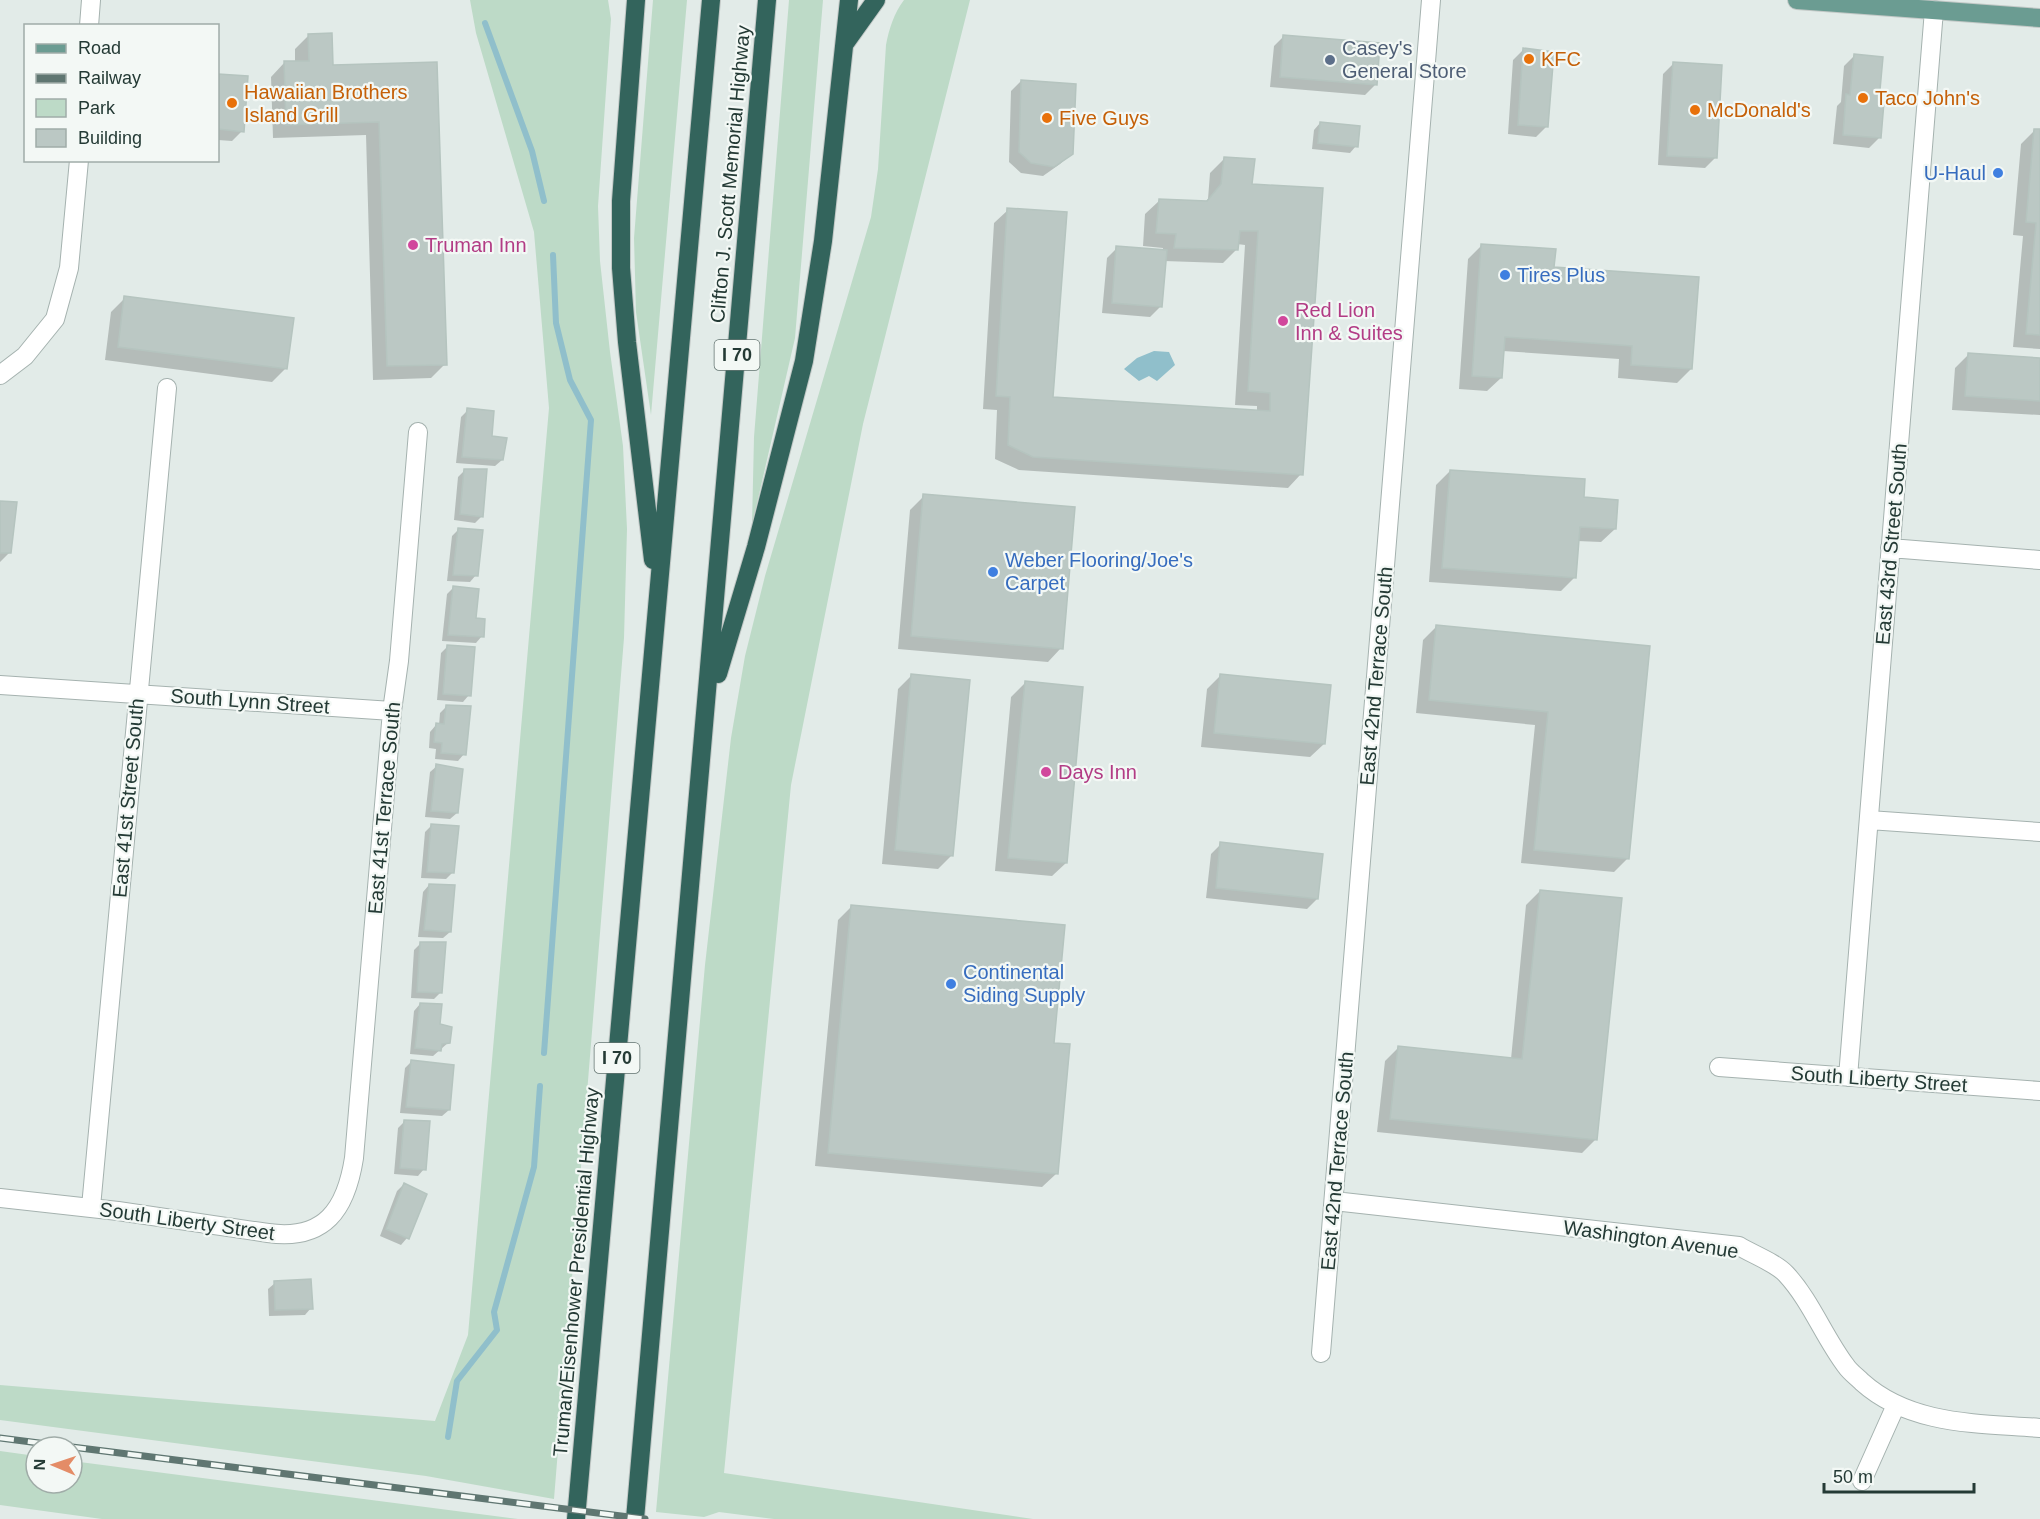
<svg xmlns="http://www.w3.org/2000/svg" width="2040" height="1519" viewBox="0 0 2040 1519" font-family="Helvetica,sans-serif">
<rect width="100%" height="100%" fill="#e2ebe8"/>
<path fill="#bddac7" d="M470 0H608L611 19 598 206 600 261 610 352 623 446 627 529 624 638 554 1499 426 1476 0 1420V1385L435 1421 468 1335 549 408 534 232 476 33Z
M653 0H687L651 415 636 312 634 238Z
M789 0H823L795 338 752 525 754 437Z
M904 0H970L863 424 791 785 724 1473 1033 1519H774L719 1512 704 1517 656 1512 705 965 731 738 745 656 765 576 871 217 878 169 886 45C889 29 894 13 904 0Z
M0 1451 36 1456V1483H72V1461L518 1519H102L0 1505Z"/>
<path fill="#90bfcb" d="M1154 351 1169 352 1175 365 1157 381 1149 376 1139 381 1124 369 1137 358Z"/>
<path fill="#0003" d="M309 35 332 67 436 63 445 364 431 378 373 380 366 135 273 138 271 77 284 63H295V49Z
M1284 36 1375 85 1365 95 1270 87 1274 46Z
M1523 50 1546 127 1536 137 1508 134 1513 60Z
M1854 56 1877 102 1879 138 1869 148 1833 144 1837 106 1841 102 1844 66Z
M1673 64 1715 158 1705 168 1658 165 1663 74Z
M218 75 247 78 242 131 232 141 218 140Z
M1021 81 1071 154 1060 164 1043 176 1021 173 1009 162 1011 91Z
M1320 123 1356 146 1350 153 1312 149 1314 130Z
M2035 130 2040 131V349L2013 347 2023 236 2013 235 2021 144Z
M1224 159 1251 185 1301 474 1288 488 1019 470 995 459 997 410 983 409 994 223 1008 210 1052 399 1257 412V406L1235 405 1245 245 1237 244V249L1223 263 1164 261 1160 307 1150 317 1102 313 1107 258 1117 248 1163 251V248L1143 246 1145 214 1159 201 1205 202 1208 199 1210 173Z
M1482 245 1553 268 1691 369 1677 383 1618 378 1619 359 1503 351 1501 378 1487 391 1459 389 1468 259Z
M125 298 286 368 272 382 105 360 111 312Z
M1968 355 2040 360V415L1952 410 1955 368Z
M468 410 502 460 495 466 456 463 461 417Z
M465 470 482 516 475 523 454 520 458 477Z
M1450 471 1582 499 1615 529 1601 542 1577 541 1575 577 1561 591 1429 582 1436 485Z
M924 496 1061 648 1048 662 898 649 910 510Z
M0 503 10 552 0 562Z
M458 530 476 575 470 582 447 581 452 536Z
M453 588 474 620 482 636 476 643 442 641 447 594Z
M1437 626 1649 647 1628 858 1614 872 1521 863 1535 725 1416 713 1423 640Z
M448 646 469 695 463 702 437 700 441 653Z
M1221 675 1324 744 1310 757 1201 747 1207 689Z
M911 676 952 855 938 869 882 864 898 689Z
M1025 683 1066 863 1052 876 995 871 1011 697Z
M447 706 464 754 458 761 435 759 436 749 429 748 430 732 436 725H439L440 713Z
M437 766 457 813 450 819 425 817 430 772Z
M432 825 453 872 446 879 421 878 425 832Z
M1221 844 1317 899 1307 909 1206 898 1211 854Z
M429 885 450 932 443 938 418 937 423 892Z
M1540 891 1596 1139 1582 1153 1377 1132 1385 1061 1399 1047 1511 1059 1526 905Z
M851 907 1052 1044 1056 1174 1042 1187 815 1166 838 920Z
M420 944 441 992 434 999 411 998 414 950Z
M420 1004 439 1025 449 1042 433 1056 410 1054 414 1011Z
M411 1062 449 1110 442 1116 400 1113 405 1068Z
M404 1122 424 1169 418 1176 394 1174 398 1128Z
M404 1184 425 1194 407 1238 401 1245 380 1236 397 1191Z
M275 1283 311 1308 305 1315 269 1316 268 1289Z"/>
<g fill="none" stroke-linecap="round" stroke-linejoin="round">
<path stroke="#90bfcb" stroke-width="6" d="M485 23 532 151 544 201
M544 1053 591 420 570 380 556 323 553 255
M448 1437 457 1381 497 1330 494 1312 534 1167 540 1086"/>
</g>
<path fill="#bbc8c4" stroke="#b5c4bf" stroke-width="1.5" d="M332 33 333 65 437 62 447 365 387 366 379 122 286 125 284 61H309L308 34Z
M1283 35 1380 43 1377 85 1280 77Z
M1523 48 1554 52 1548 127 1518 125Z
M1854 54 1883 57 1879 101 1884 102 1881 138 1843 135 1846 94 1850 95Z
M1673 62 1722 65 1717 158 1667 156Z
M218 74 248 76 244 132 218 129Z
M1021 80 1076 84 1073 154 1054 167 1031 163 1019 152Z
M1320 122 1360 126 1358 147 1318 143Z
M2034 129H2040V335L2026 334 2036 223 2026 222Z
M1224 157 1255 159 1252 184 1323 188 1303 475 1033 457 1008 445 1010 397 996 396 1007 208 1067 212 1053 397 1270 411V393L1248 391 1258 231H1240L1238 250 1174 248 1176 234 1156 233 1159 199 1207 201 1221 184Z
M1481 244 1556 249 1554 267 1699 277 1692 369 1631 365 1632 346 1505 337 1502 378 1472 376Z
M1116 246 1167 250 1162 307 1112 303Z
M124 296 294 318 287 369 118 347Z
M1968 353 2040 358V401L1965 396Z
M467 408 494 411 492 436 507 438 503 460 462 457Z
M464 469H487L483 517 460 514Z
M1450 470 1585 479 1584 497 1618 500 1616 529 1580 527 1576 578 1442 568Z
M923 494 1075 507 1063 649 911 636Z
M0 501 17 502 11 553H0Z
M458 528 483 530 478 576 453 575Z
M453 586 479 589 476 618 485 619 484 637 448 635Z
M1436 625 1650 646 1629 859 1534 850 1548 712 1429 700Z
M447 645 475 647 471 696 443 694Z
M911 674 970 680 953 856 895 850Z
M1220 674 1331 685 1325 744 1214 733Z
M1025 681 1083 687 1067 863 1008 858Z
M446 705 471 706 466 755 441 753 442 743 434 742 436 723 444 724Z
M436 764 463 769 458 813 431 811Z
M431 824 459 826 454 873 427 872Z
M1220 842 1323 854 1318 899 1216 888Z
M429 884 455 885 451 932 424 930Z
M1540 890 1622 898 1597 1140 1390 1119 1398 1046 1522 1059Z
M851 905 1065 925 1054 1043 1070 1044 1058 1174 828 1153Z
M420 942H446L442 993 417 992Z
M420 1003 442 1004 440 1024 452 1027 450 1043 442 1044 441 1051 415 1048Z
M411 1060 454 1065 450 1110 406 1107Z
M404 1120 430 1121 426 1170 400 1168Z
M404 1183 427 1194 409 1239 386 1229Z
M311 1279 313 1309 275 1310 274 1281Z"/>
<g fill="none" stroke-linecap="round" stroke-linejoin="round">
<g stroke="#a5b2af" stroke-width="20">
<path id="street" d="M89 26 91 0
M0 375 25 356 55 319 69 268 79 160
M1890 548 2040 560
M0 685 392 711
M1869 820 2040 832
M1719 1067 2040 1091
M1848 1077 1934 10
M0 1198 118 1211 268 1233C325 1241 346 1209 354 1158L392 711 399 661 418 432
M1334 1201 1739 1246C1752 1254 1776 1263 1786 1274 1811 1301 1824 1337 1846 1366 1850 1372 1857 1377 1862 1382 1911 1426 1979 1423 2040 1428
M91 1207 167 388
M1321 1353 1431 0
M1862 1481 1896 1405"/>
</g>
<g stroke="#c2c8c6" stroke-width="20">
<path id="primary" d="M1797 0 2040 18"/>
</g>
<g stroke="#c2c8c6" stroke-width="20">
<path id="highway" d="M636 0 621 201V268L627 342 653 560
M846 42 876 0
M718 674 756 547 804 361 823 241 849 0
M576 1519 711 0
M635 1519 767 0"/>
</g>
<use href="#street" stroke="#fff" stroke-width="18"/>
<use href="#primary" stroke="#6b9c92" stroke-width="18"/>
<use href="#highway" stroke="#33645c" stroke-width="18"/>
<g stroke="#5f7671" stroke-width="7">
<path id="rail" d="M0 1438 70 1447
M72 1447 645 1519"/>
</g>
<use href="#rail" stroke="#f3f8f5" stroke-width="4.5" stroke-dasharray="14" stroke-linecap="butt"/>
</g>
<g fill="#e8710a" stroke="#f3f8f5" stroke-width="2">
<circle cx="1529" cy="59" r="6"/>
<circle cx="1863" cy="98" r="6"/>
<circle cx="232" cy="103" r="6"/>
<circle cx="1695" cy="110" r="6"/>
<circle cx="1047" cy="118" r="6"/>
</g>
<circle fill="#5c6f8a" stroke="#f3f8f5" stroke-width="2" cx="1330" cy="60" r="6"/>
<g fill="#3f7fe0" stroke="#f3f8f5" stroke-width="2">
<circle cx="1998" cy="173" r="6"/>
<circle cx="1505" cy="275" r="6"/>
<circle cx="993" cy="572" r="6"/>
<circle cx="951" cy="984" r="6"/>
</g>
<g fill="#d1479c" stroke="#f3f8f5" stroke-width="2">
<circle cx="413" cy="245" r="6"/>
<circle cx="1283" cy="321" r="6"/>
<circle cx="1046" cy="772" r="6"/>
</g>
<g text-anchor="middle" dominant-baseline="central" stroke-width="4.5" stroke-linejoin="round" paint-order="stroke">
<g fill="#f3f8f5" stroke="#62736f" stroke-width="1.5">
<rect x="714.5" y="340" width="45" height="30" rx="4.5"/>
<rect x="594.5" y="1043" width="45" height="30" rx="4.5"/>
</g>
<g font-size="18" font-weight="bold" fill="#243a35">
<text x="737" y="355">I 70</text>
<text x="617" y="1058">I 70</text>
</g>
<g font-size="20" fill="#4e5e75" stroke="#f3f8f5" text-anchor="start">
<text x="1342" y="48">Casey's<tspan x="1342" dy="23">General Store</tspan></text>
</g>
<g font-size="20" fill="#c56008" stroke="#f3f8f5" text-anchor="start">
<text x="1541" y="59">KFC</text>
<text x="244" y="92">Hawaiian Brothers<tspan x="244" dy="23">Island Grill</tspan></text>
<text x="1875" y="98">Taco John's</text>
<text x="1707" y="110">McDonald's</text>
<text x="1059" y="118">Five Guys</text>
</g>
<g font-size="20" fill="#366cbe" stroke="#f3f8f5" text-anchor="start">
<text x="1986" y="173" text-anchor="end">U-Haul</text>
<text x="1517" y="275">Tires Plus</text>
<text x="1005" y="560">Weber Flooring/Joe's<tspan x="1005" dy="23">Carpet</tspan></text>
<text x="963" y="972">Continental<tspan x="963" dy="23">Siding Supply</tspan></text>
</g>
<g font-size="20" fill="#243a35" stroke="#f3f8f5">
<text transform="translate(730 174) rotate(-85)">Clifton J. Scott Memorial Highway</text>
<text transform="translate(1891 544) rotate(-85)">East 43rd Street South</text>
<text transform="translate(1376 676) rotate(-85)">East 42nd Terrace South</text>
<text transform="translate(250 701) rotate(4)">South Lynn Street</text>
<text transform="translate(128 798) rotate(-85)">East 41st Street South</text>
<text transform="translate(384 808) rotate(-85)">East 41st Terrace South</text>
<text transform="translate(1879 1079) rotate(4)">South Liberty Street</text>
<text transform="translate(1337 1161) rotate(-85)">East 42nd Terrace South</text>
<text transform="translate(187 1221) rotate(8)">South Liberty Street</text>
<text transform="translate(1651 1239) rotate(8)">Washington Avenue</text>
<text transform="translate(576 1272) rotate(-85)">Truman/Eisenhower Presidential Highway</text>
</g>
<g font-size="20" fill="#b23c85" stroke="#f3f8f5" text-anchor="start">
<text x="425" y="245">Truman Inn</text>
<text x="1295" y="310">Red Lion<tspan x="1295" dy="23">Inn &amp; Suites</tspan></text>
<text x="1058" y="772">Days Inn</text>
</g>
</g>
<rect x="24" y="24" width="195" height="138" fill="#f3f8f5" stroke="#a0aca8" stroke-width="1.5"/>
<rect x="36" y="44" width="30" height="9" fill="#6b9c92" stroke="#a0aca8" stroke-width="1.5"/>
<text x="78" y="54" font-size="18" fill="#243a35">Road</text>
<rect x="36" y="74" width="30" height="9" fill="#5f7671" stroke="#a0aca8" stroke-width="1.5"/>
<text x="78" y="84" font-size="18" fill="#243a35">Railway</text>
<rect x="36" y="99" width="30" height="18" fill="#bddac7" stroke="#a0aca8" stroke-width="1.5"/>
<text x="78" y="114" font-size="18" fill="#243a35">Park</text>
<rect x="36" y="129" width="30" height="18" fill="#bbc8c4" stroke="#a0aca8" stroke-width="1.5"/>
<text x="78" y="144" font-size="18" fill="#243a35">Building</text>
<g transform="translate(54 1465) rotate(272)"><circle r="28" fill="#f3f8f5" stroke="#a0aca8" stroke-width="1.5"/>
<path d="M0-4.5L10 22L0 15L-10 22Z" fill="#e48c67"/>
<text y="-9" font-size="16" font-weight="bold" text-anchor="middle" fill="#243a35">N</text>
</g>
<path d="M1824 1483v9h150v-9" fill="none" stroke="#243a35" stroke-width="3"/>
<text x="1833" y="1483" font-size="18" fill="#243a35" stroke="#f3f8f5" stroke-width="4.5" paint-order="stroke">50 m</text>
</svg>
